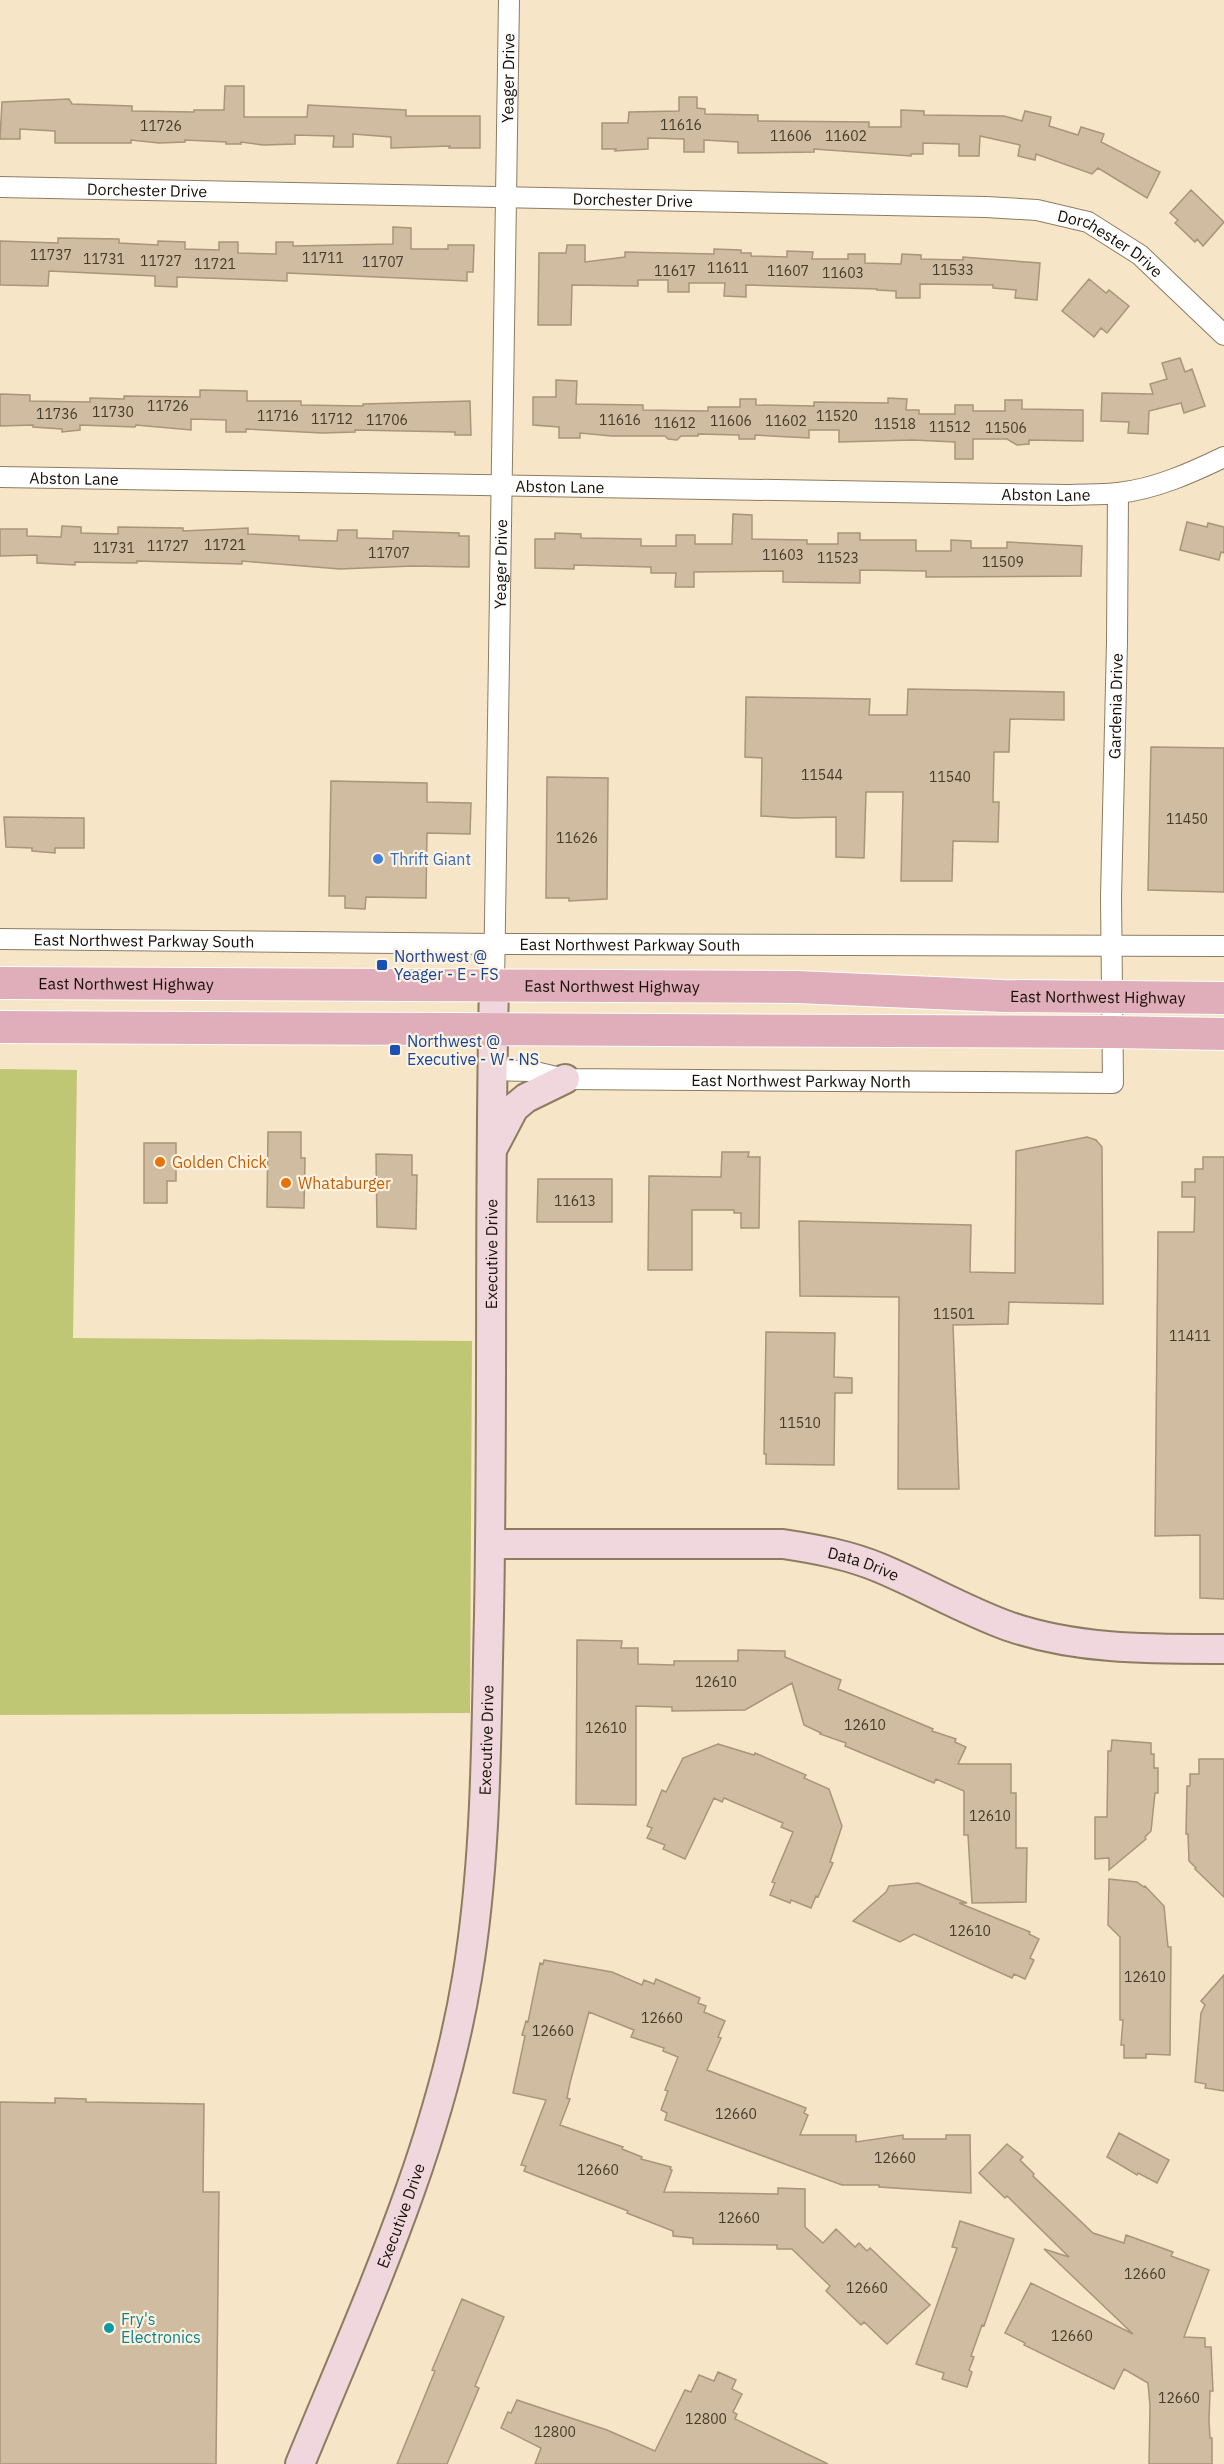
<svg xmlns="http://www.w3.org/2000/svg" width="1224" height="2464" viewBox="0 0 1224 2464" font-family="'IBM Plex Sans',sans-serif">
<rect width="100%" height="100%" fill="#f7e5c7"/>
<path fill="#bfc775" d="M0 1069 77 1070 73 1338 472 1341 470 1713 0 1715Z"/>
<path fill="#d0bca0" stroke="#a8957a" stroke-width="1.5" d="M225 86H244V117H307L308 105 406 110V116H480V148H449L450 146 391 148V137L353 134V147H333L334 136 295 135V144L263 145 241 142V144H226V142L185 140V142L159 143 131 140V143H55V131L20 129V139H0L2 102 69 99 72 104 132 106V111L194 112V110H224Z
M679 97H697V108L705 109V114L758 115V121L869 122V127H901V110L924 111V115L1004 116 1022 121 1025 111 1051 117 1049 126 1078 135 1081 127 1104 134 1101 142 1160 172 1147 198 1098 168 1092 174 1036 154 1035 160 1018 156 1020 145 980 136 979 156H959V144L923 143V154H911V156L814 149V152L738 153V142L704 140V152H684V139L648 138V149L615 151 616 149H602V123H628L629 112 679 111Z
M1191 190 1224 222 1203 246 1197 239 1195 242 1175 223 1178 220 1170 213Z
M393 227 411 228V249H448V245H474L473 272H467V281L287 273V281L177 277V287L155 286V276L49 271 48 286 0 285V241L58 243V238L119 239V243L158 245V241L185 242V249L219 250V242H238V253L276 254V242H293V246L393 244Z
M567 245H585V262L625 257V252L714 254V249L741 250V253H751V256L787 257V251L813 252 812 259H848V254H865V263L901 264 902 254 921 255V259L963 260V257L1040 263 1037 300 1015 298 1016 290 993 288V285L920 284V298H896V291L877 290V289L746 285V297L724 296 725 283H689V292H668V280H638V286L572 285 571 325H538L539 253H566Z
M1089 279 1106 293 1109 290 1129 306 1107 333 1101 328 1094 337 1062 311Z
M1180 358 1185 372 1192 369 1205 406 1184 413 1181 403 1149 411 1148 434 1128 433 1129 422 1101 421 1102 393 1153 394 1150 384 1167 379 1162 363Z
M556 380 577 381 576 404 643 405V410L708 411V407H740V399H756V405L814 406V402L888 403V398L907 399 906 410H919V414H955V405H973V411H1005V400H1022V409L1083 410V441L1029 440V444L1017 445 1007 439H973V459H955V442L913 440 839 442V430H809V438L755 435V439H739V435L698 434V436H681L677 440 668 439 665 436H612L580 433V438H559V427L533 425V397H556Z
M200 390 247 391V401H301V405L363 406V404L470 401 471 435H455V432L355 430V432L322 433 246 429V432H226V420L191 419V430L136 425 135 427 80 425V430L62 432V429L33 427V425L0 426V394L30 395V401L90 402V398L124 399V396L200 397Z
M733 514 752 515V539L807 540V544H838V533H860V540H916V551H951V540L971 541V548H1007V542L1082 546 1081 576 926 577V571L860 570V583L783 582V571L694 572V587H675L676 573H651V567L574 565V569L535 568V539H555V533L581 534V538L641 539V546H676V535H695V544H732Z
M1187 522 1207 527 1208 523 1224 527V553L1221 552 1219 560 1180 550Z
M62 526 81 527V533L118 534V527L183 528V531L248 528V534L299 536V540L337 541 338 530H357V538L393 539V531L459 533V536H469V567L413 566 340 569 242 561V564L137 561V563L75 562V565L37 563V555L0 556V529H27V536L61 537Z
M908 689 1064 692V720L1010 719 1009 752H994L993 802H999L998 842 953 841 952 881H901L903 792H866L864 858 836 857V817L794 818 761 816 762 758 745 757 746 697 870 699 869 715H907Z
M1151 747 1224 748V892L1148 890Z
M547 777 608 778 607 899 569 901V898H546Z
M331 781 427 783V802L471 803 470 834 427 833 426 898 366 897 365 909 345 908V896H329Z
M4 817 84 818V848H55V853L32 851V848L6 847Z
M268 1132H301V1158H305L304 1208 267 1207Z
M1087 1137 1096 1140 1102 1147 1103 1304 1009 1302 1008 1324 953 1325 959 1489H898L899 1297 800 1296 799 1221 971 1225 970 1272 1015 1273 1016 1151Z
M144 1143H176V1181H167V1203H144Z
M722 1152H749L748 1157H760L759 1228H741V1213H734V1210H692V1270H648L649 1176 721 1177Z
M376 1154 412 1155V1175H417L416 1229 377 1227Z
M1203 1157H1224V1599L1200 1598V1535L1155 1536 1158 1232H1194L1195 1197H1182V1182H1195V1169H1203Z
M538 1179H612V1222H537Z
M766 1332 835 1333 834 1377 852 1378V1393H835L834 1465 766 1464V1454H764Z
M577 1640 622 1641 621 1648H638V1664L674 1665V1661H738V1650L785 1651V1657L841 1680 838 1689 933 1729 932 1731 956 1739 955 1742 966 1747 958 1764H1011V1793H1016V1848H1027L1026 1902 972 1903 968 1835H964V1791L936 1779 934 1783 845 1746 846 1743 820 1734 821 1733 804 1725 792 1683 745 1710 672 1711V1707L636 1706V1805L576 1804Z
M1112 1740 1151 1743V1754H1154V1768H1158V1793H1155L1151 1831 1145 1837 1146 1839 1109 1870V1858L1095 1859V1817H1107L1108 1751H1111Z
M718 1744 754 1755 755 1753 806 1775 804 1778 829 1789 842 1826 830 1862 833 1863 818 1897 816 1896 811 1908 791 1900 790 1903 770 1895 775 1883 772 1882 793 1832 781 1827 783 1823 724 1798 722 1802 714 1798 685 1859 663 1849 665 1845 647 1838 652 1828 647 1826 662 1790 666 1792 683 1758Z
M1199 1759H1224V1897L1195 1869 1196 1868 1189 1861 1188 1834H1186L1187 1786H1190V1774H1199Z
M1109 1879 1137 1882 1144 1887 1145 1886 1164 1906 1168 1947H1171L1170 2055 1146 2054V2058H1124V2045H1121L1123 2020H1120V1937L1108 1925Z
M918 1883 967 1903H959L1030 1932 1029 1934 1039 1939 1030 1958 1034 1960 1025 1979 1014 1974 1012 1978 914 1934 900 1942 853 1921 886 1892 889 1886Z
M544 1960 612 1972 642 1985 644 1980 654 1984 656 1979 700 1998 698 2003 706 2006 704 2012 725 2021 718 2037 721 2038 707 2070 806 2108 804 2113 808 2115 800 2135H856V2142L903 2135V2139H946V2135H970L971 2193 879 2187V2185H842L665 2120 667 2113 661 2110 668 2091 665 2090 678 2057 663 2051 664 2048 631 2037 634 2030 589 2012 570 2083 567 2098 570 2099 560 2125 623 2147 622 2149 642 2157 641 2159 671 2167 670 2169 672 2170 664 2192 778 2194V2188L805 2189V2227L823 2243 836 2229 855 2247 859 2243 867 2251 870 2248 930 2305 887 2344 864 2322 861 2325 826 2291 830 2286 792 2249H777V2245L693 2244V2238L673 2236V2231L627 2213 628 2211 524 2171 526 2166 521 2165 546 2100 513 2093 525 2036 522 2035 526 2021 528 2022 540 1963 543 1964Z
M1224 1975V2091L1205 2088 1206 2084 1195 2082 1201 2013 1205 2005 1201 2001Z
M55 2098 86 2099V2102L204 2104 203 2192H219L216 2464H0V2102L55 2103Z
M1119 2133 1169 2160 1157 2183 1138 2173 1137 2175 1107 2157Z
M1007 2144 1023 2157 1020 2160 1034 2174 1033 2176 1093 2233 1124 2243 1126 2235 1173 2252 1171 2256 1209 2270 1184 2337 1205 2338V2347H1211L1213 2391H1210L1209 2421 1210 2438H1212V2464H1149L1150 2406 1148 2383 1124 2369 1114 2389 1024 2345 1025 2343 1005 2333 1031 2283 1133 2334 1044 2249 1069 2257 1007 2196 1005 2198 979 2173Z
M960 2221 1014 2239 984 2326 982 2325 971 2356 974 2357 969 2370 972 2372 967 2387 942 2379 944 2373 916 2364 957 2248 952 2247Z
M462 2299 504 2317 475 2386 479 2388 447 2464H397L435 2371 432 2370Z
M718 2372 736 2380 732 2389 742 2394 733 2412 737 2414 735 2419 828 2464H535L541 2448 501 2428 508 2412 511 2413 517 2400 607 2430 655 2451 685 2390 691 2392 699 2375 714 2381Z"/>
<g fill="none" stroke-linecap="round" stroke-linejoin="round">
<g stroke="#8d7c61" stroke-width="22">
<g id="street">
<path id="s1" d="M0 187 986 207 1037 210 1088 222 1140 255 1224 335"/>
<path id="s2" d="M0 477 1067 495C1084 494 1101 495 1118 493 1155 489 1191 473 1224 457"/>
<path id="s3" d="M0 939 496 944 1224 946"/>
<path id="s4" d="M494 986 509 0"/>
<path id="s5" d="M492 1070 531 1071 565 1079 1113 1083 1111 897 1117 642 1118 493"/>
</g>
</g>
<g stroke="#8d7c61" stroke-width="32">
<g id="secondary">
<path d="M494 1146 514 1108 526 1098 565 1079"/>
<path id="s6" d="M490 1544H783C816 1549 849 1555 880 1568 923 1586 964 1610 1008 1626 1077 1650 1151 1649 1224 1649"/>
<path id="s7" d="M300 2464C365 2306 439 2148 467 1978 487 1858 486 1736 489 1615 493 1405 489 1196 494 986"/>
</g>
</g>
<g stroke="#fff" stroke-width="34">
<g id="primary">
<path id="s8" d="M0 983 797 987 1003 996 1224 998"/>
<path d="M0 1027 1112 1032 1224 1034"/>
</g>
</g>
<use href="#street" stroke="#fff" stroke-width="20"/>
<use href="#secondary" stroke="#f0d6dd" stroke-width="28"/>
<use href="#primary" stroke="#e0adbb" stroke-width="32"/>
</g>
<circle fill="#3f7fe0" stroke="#fef3e1" stroke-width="2" cx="378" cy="859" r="6"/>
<g fill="#1a4fb4" stroke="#fef3e1" stroke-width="2">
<rect x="376" y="959" width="12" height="12" rx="3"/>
<rect x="389" y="1044" width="12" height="12" rx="3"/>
</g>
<g fill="#e8710a" stroke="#fef3e1" stroke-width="2">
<circle cx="160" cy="1162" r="6"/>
<circle cx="286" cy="1183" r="6"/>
</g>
<circle fill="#0f9aa8" stroke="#fef3e1" stroke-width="2" cx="109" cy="2328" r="6"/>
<g text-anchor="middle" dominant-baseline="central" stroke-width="4.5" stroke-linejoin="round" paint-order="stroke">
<g font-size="14" fill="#443b2c">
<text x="681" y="125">11616</text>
<text x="161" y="126">11726</text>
<text x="791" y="136">11606</text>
<text x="846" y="136">11602</text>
<text x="51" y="255">11737</text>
<text x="323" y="258">11711</text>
<text x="104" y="259">11731</text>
<text x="161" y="261">11727</text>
<text x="383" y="262">11707</text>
<text x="215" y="264">11721</text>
<text x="728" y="268">11611</text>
<text x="953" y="270">11533</text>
<text x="675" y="271">11617</text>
<text x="788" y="271">11607</text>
<text x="843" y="273">11603</text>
<text x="168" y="406">11726</text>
<text x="113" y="412">11730</text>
<text x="57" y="414">11736</text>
<text x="278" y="416">11716</text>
<text x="837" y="416">11520</text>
<text x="332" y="419">11712</text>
<text x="387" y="420">11706</text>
<text x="620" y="420">11616</text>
<text x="731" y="421">11606</text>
<text x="786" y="421">11602</text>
<text x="675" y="423">11612</text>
<text x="895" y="424">11518</text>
<text x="950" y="427">11512</text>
<text x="1006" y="428">11506</text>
<text x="225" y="545">11721</text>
<text x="168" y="546">11727</text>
<text x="114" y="548">11731</text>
<text x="389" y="553">11707</text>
<text x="783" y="555">11603</text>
<text x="838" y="558">11523</text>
<text x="1003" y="562">11509</text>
<text x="822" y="775">11544</text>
<text x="950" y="777">11540</text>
<text x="1187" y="819">11450</text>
<text x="577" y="838">11626</text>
<text x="575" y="1201">11613</text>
<text x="954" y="1314">11501</text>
<text x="1190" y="1336">11411</text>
<text x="800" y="1423">11510</text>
<text x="716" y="1682">12610</text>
<text x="865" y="1725">12610</text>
<text x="606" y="1728">12610</text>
<text x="990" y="1816">12610</text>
<text x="970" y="1931">12610</text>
<text x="1145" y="1977">12610</text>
<text x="662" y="2018">12660</text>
<text x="553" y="2031">12660</text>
<text x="736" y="2114">12660</text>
<text x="895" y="2158">12660</text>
<text x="598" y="2170">12660</text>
<text x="739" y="2218">12660</text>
<text x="1145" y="2274">12660</text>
<text x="867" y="2288">12660</text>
<text x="1072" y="2336">12660</text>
<text x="1179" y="2398">12660</text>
<text x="706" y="2419">12800</text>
<text x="555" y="2432">12800</text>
</g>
<g font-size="16" fill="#161006" stroke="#fef3e1">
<text stroke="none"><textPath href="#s4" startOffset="908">Yeager Drive</textPath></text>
<text stroke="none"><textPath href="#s1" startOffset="147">Dorchester Drive</textPath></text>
<text stroke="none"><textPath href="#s1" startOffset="633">Dorchester Drive</textPath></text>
<text stroke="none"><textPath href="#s1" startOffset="1119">Dorchester Drive</textPath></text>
<text stroke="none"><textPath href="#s2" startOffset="74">Abston Lane</textPath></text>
<text stroke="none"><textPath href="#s2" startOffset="560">Abston Lane</textPath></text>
<text stroke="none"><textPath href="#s2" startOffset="1046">Abston Lane</textPath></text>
<text stroke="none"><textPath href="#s4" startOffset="422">Yeager Drive</textPath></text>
<text stroke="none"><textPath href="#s5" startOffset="999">Gardenia Drive</textPath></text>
<text stroke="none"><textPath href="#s3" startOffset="144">East Northwest Parkway South</textPath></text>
<text stroke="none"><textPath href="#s3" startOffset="630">East Northwest Parkway South</textPath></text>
<text stroke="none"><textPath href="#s8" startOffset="126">East Northwest Highway</textPath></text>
<text stroke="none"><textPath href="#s8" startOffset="612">East Northwest Highway</textPath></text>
<text stroke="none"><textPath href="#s8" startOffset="1098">East Northwest Highway</textPath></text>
<text stroke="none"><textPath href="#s5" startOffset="310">East Northwest Parkway North</textPath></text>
<text stroke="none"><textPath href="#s7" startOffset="1240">Executive Drive</textPath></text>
<text stroke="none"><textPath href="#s6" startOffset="376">Data Drive</textPath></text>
<text stroke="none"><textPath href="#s7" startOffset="754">Executive Drive</textPath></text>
<text stroke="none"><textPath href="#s7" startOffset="268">Executive Drive</textPath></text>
</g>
<g font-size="16" fill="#366cbe" stroke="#fef3e1" text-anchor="start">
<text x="390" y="859">Thrift Giant</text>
</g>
<g font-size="16" fill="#164399" stroke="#fef3e1" text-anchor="start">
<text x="394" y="956">Northwest @<tspan x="394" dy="18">Yeager - E - FS</tspan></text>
<text x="407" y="1041">Northwest @<tspan x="407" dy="18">Executive - W - NS</tspan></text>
</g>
<g font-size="16" fill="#c56008" stroke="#fef3e1" text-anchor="start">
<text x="172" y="1162">Golden Chick</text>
<text x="298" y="1183">Whataburger</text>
</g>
<g font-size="16" fill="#0d838f" stroke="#fef3e1" text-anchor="start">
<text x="121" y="2319">Fry's<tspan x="121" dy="18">Electronics</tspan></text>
</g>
</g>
</svg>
